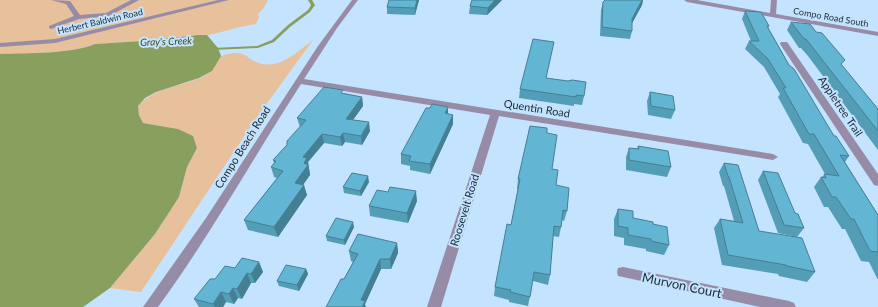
<svg xmlns="http://www.w3.org/2000/svg" width="878" height="307" viewBox="0 0 878 307" font-family="Lato,sans-serif">
<rect width="100%" height="100%" fill="#c4e3fe"/>
<path fill="#e7c09c" d="M0 0H268L263 9 258 14 259 17 256 24C240 26 224 32 208 35 191 38 174 35 158 40L95 44C72 54 26 53 0 54Z
M313 40 257 117 141 292 110 288 155 234 179 197 187 167 197 148 178 129 143 123 139 115 138 106C155 87 181 87 202 77 205 75 210 73 212 70 214 68 214 64 216 62 220 55 227 54 234 53 247 52 248 60 259 63 280 70 298 51 313 40Z"/>
<path fill="#899f5e" d="M197 35H207L218 48 221 56 212 71 199 78 156 92 145 98 138 106 139 115 143 123 178 129 193 136 197 148 187 167 179 197 155 234 110 288 83 307H0V54C26 53 72 54 95 44L158 40C171 36 184 38 197 35Z"/>
<g fill="none" stroke-linecap="round" stroke-linejoin="round">
<path fill="#899f5e" fill-rule="evenodd" d="M308 0H312L315 5 310 12 290 27 274 42 258 48 212 50 210 49 212 48 257 46 272 40 288 25 308 10 311 5Z"/>
<path fill="#978ca7" fill-rule="evenodd" d="M51 0 70 1 80 15 106 13 131 0H139L109 16 79 19 51 29 49 28V26L74 16 66 4Z
M218 0H229L55 43 0 47V43L55 39Z
M352 0H358L337 28 304 79 773 154 778 157 773 160 499 116 441 307H427L490 115 301 84C253 158 210 236 158 307H143L206 218 318 46Z
M684 0H697L770 13 771 0H777L776 14 878 32V36L687 2Z
M781 42H787L878 174V186L874 185 780 44Z
M623 267 789 301 794 303 796 307H760L623 277 618 276 617 272 618 268Z"/>
</g>
<path fill="#549db6" d="M389 0H419L415 15 387 14V7Z
M502 0 487 15 469 14 470 6Z
M605 0H643L642 5 632 23V31L630 39 600 36 601 10 603 2Z
M745 11 769 26 768 28 789 65 834 136 849 156 845 162 878 215V280L869 262 861 261 845 229H842L828 207H824L814 187 821 177H822L825 174 808 144 803 143 778 97 780 94 764 67 745 49 749 41H751L742 19Z
M791 22 841 65 878 109V150L808 56 801 48H799L787 30Z
M554 42 546 78 584 96 582 105 574 104V106L519 98 520 89Z
M650 92 675 110 671 119 648 115 647 101Z
M344 94 362 97 363 106 353 120 370 131 362 145 345 142 342 146 324 143 308 162 310 175 303 185 307 195 278 237 248 230 244 220 277 178 274 177 271 167 274 163 273 160 287 145 300 127 297 118Z
M448 114 453 115V124L430 174 410 170V166L401 164V154Z
M547 133 552 169 556 185 567 211 564 221 562 220 561 227 559 237 553 236 550 275 548 285 533 281 528 306 509 302V300L494 296 495 287 511 225 518 189H517L518 179Z
M638 146 671 167 667 177 626 170V157L629 148 637 149Z
M724 163 759 231 815 272 807 282 779 276 778 274 722 265 714 228 720 219 734 221 724 186H723L719 172Z
M763 171 795 213 804 228 797 237 778 233 758 180Z
M369 182 361 196 344 193 343 187Z
M417 201 408 223 370 216 369 206Z
M618 209 633 218 653 224 669 245 664 255 646 251V249L624 245V238L614 236V219Z
M354 227 345 245 327 241 326 236Z
M397 243 398 253 391 269H381L365 304 344 279 353 262 351 261 349 251Z
M259 262 263 272 255 283H251L242 299 238 298 234 304 226 302 223 307H199L194 299 215 279Z
M306 269 308 274 299 291 279 286 277 281Z"/>
<path fill="#457f94" d="M417 0H419L415 15V8Z
M495 0H502L487 15 488 8Z
M642 0H643L642 5 630 27 632 19Z
M362 97 363 106 347 128 346 119Z
M448 107V116L445 113Z
M453 115V124L430 174V164Z
M369 122 370 131 362 145 361 136Z
M343 133 345 142 342 146 340 137Z
M322 134 324 143 308 162 310 175 297 193 295 183 303 157Z
M368 176 369 182 361 196 360 191Z
M304 185 307 195 278 237 274 227Z
M416 191 417 201 408 223 407 213Z
M353 222 354 227 345 245 344 240Z
M397 243 398 253 391 269 390 259Z
M380 259 381 269 365 304 366 307H362L361 300Z
M259 262 263 272 255 283 251 274Z
M306 269 308 274 299 291 297 285Z
M247 273 251 283 242 299 237 289Z
M233 288 238 298 234 304 229 294Z
M221 292 226 302 223 307H215L213 304Z"/>
<path fill="#62b6d4" stroke="#457f94" d="M389 0H417L415 8 387 7Z
M472 0H495L488 8 470 6Z
M605 0H642L632 19V31L602 27 603 2Z
M745 11 761 12 769 26H767L789 65 794 69 834 136H836L849 156 840 155 878 215V252L870 251 854 219H851L836 197H832L821 177 826 178 824 174 839 176 814 134H809L783 88H786L768 59 749 41H759Z
M791 22 810 24 816 32 822 33 845 60 841 64 878 109V131L813 48 806 39H804Z
M533 39 554 42 546 78 568 81 572 80 586 82 584 96 576 95V97L520 89Z
M324 87 343 90 341 93 362 97 346 119 369 122 361 136 343 133 340 137 322 134 303 157 307 158 304 163 308 165 295 183 304 185 274 227 244 220 283 171 271 167 276 161 273 160 287 145V141L306 120 297 118Z
M650 92 673 96 675 110 651 106Z
M432 104 448 107 445 113 453 115 430 164 409 161 411 156 401 154 426 108H430Z
M530 126 547 128V133L557 135 552 169 558 170 556 185 569 188 567 211 563 210 561 227 554 226 550 275 534 272 530 297 510 292 511 290 495 287 507 224 511 225 520 179H518Z
M638 146 668 151 671 167 629 160V148L639 149Z
M724 163 738 165 759 231 802 238 815 272 787 266 786 265 728 255 720 219 743 223 729 177 728 176Z
M763 171 778 173 795 213 798 214 804 228 784 225Z
M352 173 368 176 360 191 343 187Z
M390 187 416 191 407 213 369 206 377 190 388 192Z
M618 209 633 211V218L653 222V224L667 227 669 245 651 241V239L628 235V228L618 226Z
M336 218 353 222 344 240 326 236Z
M358 234 397 243 390 259H380L361 300 365 301 362 307H326L341 279H344L358 254 349 251Z
M242 258 259 262 251 274 247 273 237 289 233 288 229 294 221 292 213 304 194 299 210 279H215L225 266 235 268Z
M286 265 306 269 297 285 277 281Z"/>
<g text-anchor="middle" dominant-baseline="central" stroke-width="4" stroke-linejoin="round" paint-order="stroke">
<g font-size="9" fill="#192835" stroke="#c4e3fe">
<text transform="translate(831 17) rotate(10)">Compo Road South</text>
<text transform="translate(100 21) rotate(-13)">Herbert Baldwin Road</text>
</g>
<g font-size="10" font-style="italic" fill="#3a4919" stroke="#c4e3fe">
<text transform="translate(166 41) rotate(-2)">Gray's Creek</text>
</g>
<g font-size="11" fill="#192835" stroke="#c4e3fe">
<text transform="translate(841 106) rotate(56)">Appletree Trail</text>
<text transform="translate(537 108) rotate(9)">Quentin Road</text>
<text transform="translate(242 147) rotate(-58)">Compo Beach Road</text>
<text transform="translate(464 210) rotate(-73)">Roosevelt Road</text>
</g>
<g font-size="13" fill="#192835" stroke="#c4e3fe">
<text transform="translate(682 285) rotate(12)">Murvon Court</text>
</g>
</g>
</svg>
